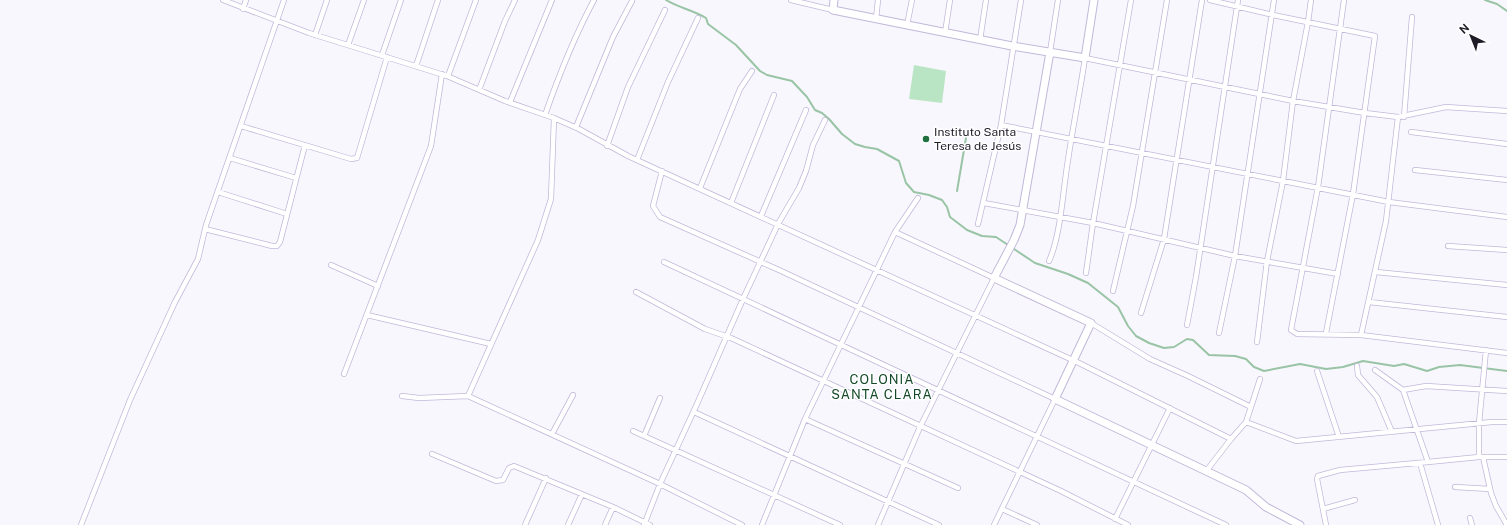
<svg xmlns="http://www.w3.org/2000/svg" width="1507" height="525" viewBox="0 0 1507 525" font-family="'Public Sans',sans-serif">
<rect width="100%" height="100%" fill="#f9f7fe"/>
<path fill="#bae5c5" d="M914 65 946 71 942 103 909 99Z"/>
<g fill="none" stroke-linecap="round" stroke-linejoin="round">
<path stroke="#99c4a5" stroke-width="2" d="M666 0C679 8 693 10 706 18L708 24 736 45 760 71 767 75 792 81 807 97 815 110 822 113 829 119 842 134 855 144 865 147 877 149 899 161 906 183 914 192 929 195 942 200 947 207 950 217 967 230 982 236 996 237 1035 263 1068 274 1088 283 1118 307 1128 326 1136 336 1149 343 1164 348 1174 347 1187 339 1193 340 1209 355 1235 356 1246 359 1254 367 1264 371 1300 364 1326 369 1343 367 1363 361 1394 366 1404 364 1427 371 1439 367 1460 365 1507 371
M1485 0 1497 4 1507 11
M957 131 967 132 957 191"/>
<g stroke="#c2b8d9" stroke-width="6">
<path id="street" d="M223 0 309 33 447 76 505 101 554 118 579 129 628 156 1079 363 1231 439 1246 422 1296 441 1492 422H1507
M791 0 833 10
M1210 0 1273 15 1375 36 1353 194 1326 333
M1344 0 1318 187 1291 330 1297 334 1361 335 1507 353
M243 9 246 0
M876 19 878 0
M907 25 912 0
M945 33 950 0
M315 35 327 0
M980 40 986 0
M348 45 364 0
M1050 52 1058 0
M382 55 401 0
M416 66 438 0
M448 76 476 0
M479 90 505 21 515 0
M510 102 552 0
M545 115C559 75 574 37 594 0
M1404 117 1412 17
M554 118 551 199 538 240 468 396 660 484 742 525
M1001 125 1389 202 1507 217
M241 126 351 159 357 158 387 57
M576 127 613 37 632 1
M1411 132 1507 144
M607 146 628 87 665 10
M230 158 296 178
M637 160 668 82 698 18
M1415 170 1507 180
M662 171 653 206 660 217 779 270 1055 399 994 525
M700 188 740 89 752 71
M218 192 287 214
M731 203 774 95
M984 203 1093 223 1235 256 1338 274
M761 216 806 110
M978 224 1001 125 1021 0
M205 229 272 246H277L280 242 305 145
M1448 246 1507 250
M1049 261C1061 235 1063 189 1068 160 1073 126 1080 92 1085 58L1293 101 1365 113 1398 117 1446 107 1507 111
M664 262 1226 525
M331 265 378 286
M1376 272 1507 285
M1086 273 1093 223 1131 0
M1113 291 1133 206 1167 0
M636 292 705 329 731 338 1061 491 1128 525
M1369 302 1507 317
M1141 313 1164 239 1202 0
M367 315 491 344
M1091 323 1150 359 1188 376 1251 407 1260 379
M1187 325 1196 277 1238 0
M1219 333 1235 256 1274 0
M1361 335 1386 221 1398 117
M1257 342 1267 261 1283 181 1293 101 1308 22 1311 0
M1357 366 1358 375 1377 397 1392 432
M1375 370 1403 390 1426 386 1507 391
M1317 371 1339 437
M344 374 431 146 442 74
M1403 390 1428 462 1479 457H1507
M402 396 419 398 468 396
M694 412 939 525
M805 419 958 488
M1246 422 1251 407
M633 431 840 525
M552 434 573 395
M644 436 660 398
M432 454 496 481 503 480 509 468 514 466 613 507 650 525
M1479 457V423L1486 350
M1483 457 1491 493 1496 506 1507 525
M1420 463 1438 525
M1207 470 1231 439
M1455 487 1490 489
M1002 509 1037 525
M1323 509 1355 500
M1470 518 1472 525
M1115 519 1170 408
M81 525 130 400 175 302 198 259 206 225 284 0
M525 525 546 478
M568 525 582 494
M605 525 613 507
M644 525 660 484 697 404 743 299 778 224 799 188 806 171 813 145 825 120
M762 525 805 419 895 232 918 198
M878 525 920 427 994 278 895 232
M1326 525 1317 479 1318 476 1340 470 1428 462"/>
</g>
<g stroke="#c2b8d9" stroke-width="9">
<path id="secondary" d="M834 0 833 10 1012 46 1085 58 1094 0
M1050 52 1020 225 1014 240 994 278 1091 323 1055 399 1246 490 1266 507 1300 525"/>
</g>
<use href="#street" stroke="#fff" stroke-width="4.5"/>
<use href="#secondary" stroke="#fff" stroke-width="7"/>
</g>
<circle fill="#1f6f3f" stroke="#fff" stroke-width="1.5" cx="926" cy="139" r="4"/>
<g text-anchor="middle" dominant-baseline="central" stroke-width="3" stroke-linejoin="round" paint-order="stroke">
<g font-size="12" fill="#1f1b27" stroke="#fff" text-anchor="start">
<text x="934" y="132">Instituto Santa<tspan x="934" dy="14">Teresa de Jesús</tspan></text>
</g>
<g font-size="13" letter-spacing="1" fill="#144a29" stroke="#fff">
<text x="882" y="379">COLONIA<tspan x="882" dy="15">SANTA CLARA</tspan></text>
</g>
</g>
<g transform="translate(1471 36) rotate(317)" stroke="#ffffff" stroke-width="3" paint-order="stroke">
<path d="M0-3L7 15L0 10L-7 15Z" fill="#1f1b27"/>
<text y="-6" font-size="11" font-weight="bold" text-anchor="middle" fill="#1f1b27">N</text>
</g>
</svg>
